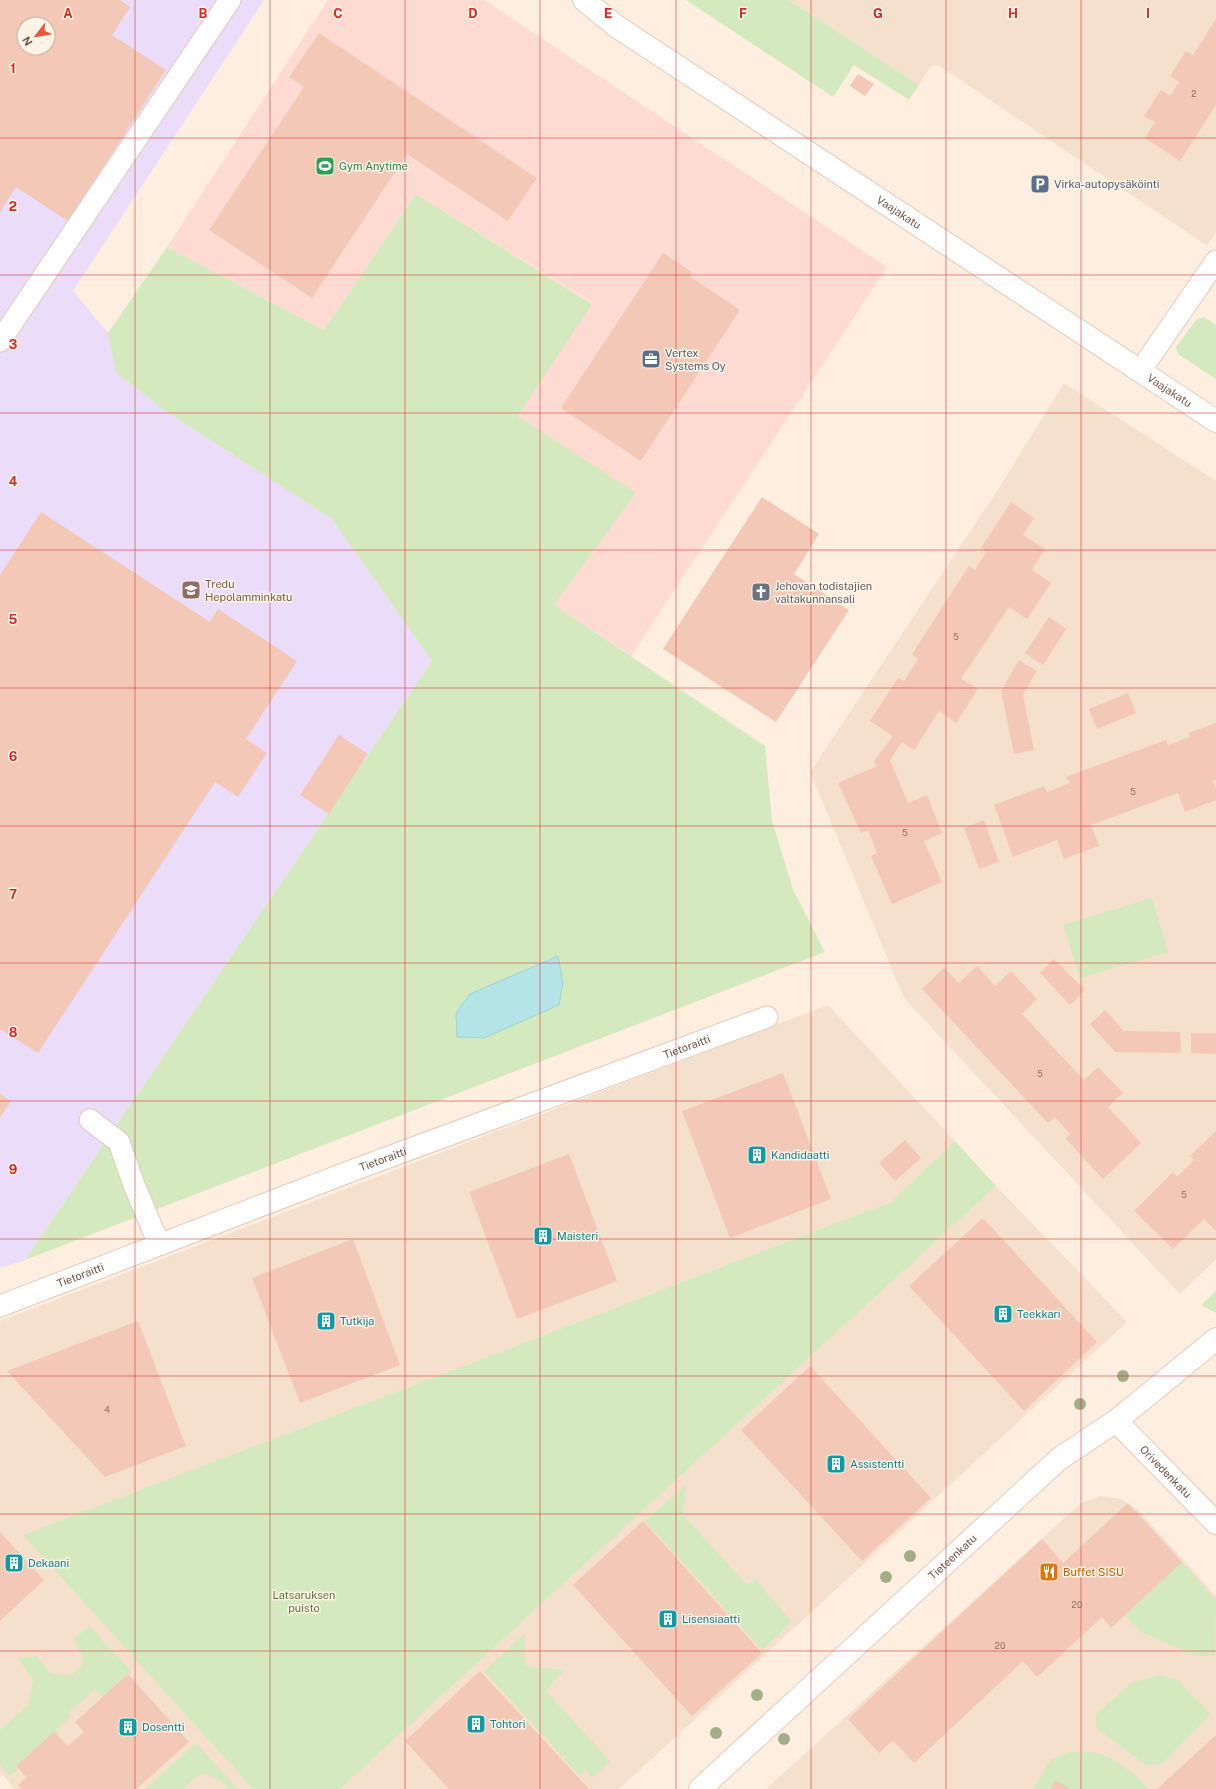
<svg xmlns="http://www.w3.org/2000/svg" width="1216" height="1789" viewBox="0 0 1216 1789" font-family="'Public Sans',sans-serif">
<rect width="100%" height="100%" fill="#fdeedf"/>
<path fill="#f5dfcd" d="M789 0H1216V233L1207 245 1203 243 938 65 931 66 919 85Z
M1064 383 1216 481V1259L1180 1294 904 998 810 772 999 488Z
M828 1005 955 1141 891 1202 24 1535 253 1789H15L0 1772V1321Z
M996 1186 1127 1322 619 1789H340Z
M1101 1496 1121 1499 1138 1510 1216 1596V1789H766L1081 1503Z"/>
<path fill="#fedbd2" d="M328 0H484L887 267 631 656 554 605 635 493 518 416 592 303 416 194 324 330 167 247Z"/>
<path fill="#ebdcf9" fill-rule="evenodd" d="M0 0H264L73 291 108 333 117 372 161 408 332 519 432 661 25 1260 0 1268ZM24 24H48V48H24Z"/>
<path fill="#d4eabe" d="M686 0H789L919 85 909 100 854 65 833 97Z
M416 194 592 304 518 416 636 493 554 605 765 746 772 820 793 890 825 952 25 1260 432 661 332 519 161 408 116 372 108 333 167 247 324 330Z
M1204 317 1216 325V379L1178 354 1176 347 1197 319Z
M1152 898 1168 952 1080 978 1063 925Z
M955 1141 996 1186 340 1789H253L23 1535 891 1202Z
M1216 1291V1313L1201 1305Z
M686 1485 683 1515 747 1585 755 1579 792 1622 762 1650 645 1521Z
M1182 1562 1216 1600 1215 1656H1197L1141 1632 1125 1615Z
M89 1626 131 1671 103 1697 95 1689 68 1713 71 1716 57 1729 58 1733 10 1776 0 1765V1730L28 1705 33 1680 18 1658 36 1656 50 1673 72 1676 84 1662 74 1639Z
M524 1634 525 1666 564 1670 546 1691 610 1761 592 1778 585 1770 579 1775 484 1671Z
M1161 1675 1179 1681 1211 1714 1162 1764 1146 1765 1096 1728V1714L1133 1682Z
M196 1743 238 1789H229C224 1782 207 1770 198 1776 193 1779 188 1785 184 1789H145Z
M1068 1752C1080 1752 1096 1751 1108 1757 1123 1764 1137 1777 1149 1789H1071L1055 1781 1051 1789H1033L1051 1760Z"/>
<path fill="#b4e4e6" stroke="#9ad5d8" d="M558 956 563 983 559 1005 484 1038 457 1037 456 1013 470 994Z"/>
<path fill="#f3c8b6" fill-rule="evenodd" d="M0 0H120L130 7 112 35 166 70 68 221 16 187 0 212ZM24 24H48V48H24Z
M1216 19V105L1180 161 1145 138 1155 122 1144 116 1161 90 1170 96 1179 82 1170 76 1186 51 1193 55Z
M319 33 537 178 508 221 407 154 312 298 209 230 304 87 289 77Z
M858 74 874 84 865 96 850 86Z
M663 253 692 272 689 276 740 310 641 461 561 408Z
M762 497 819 534 794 574 849 610 776 722 663 649Z
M1011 502 1034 518 1023 535 1045 549 1032 570 1051 583 1027 619 1009 607 961 679 978 689 956 723 939 711 914 750 902 742 890 760 908 803 927 795 942 833 924 841 942 882 892 904 871 856 877 853 868 830 861 833 838 783 877 766 874 761 893 736 870 721 898 678 904 681 918 659 912 654 969 566 975 570 986 552 981 548Z
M41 512 210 622 218 609 297 661 246 739 267 753 238 797 215 782 38 1053 0 1029V575Z
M1049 617 1066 629 1043 665 1025 653Z
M1019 660 1037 671 1023 695 1034 750 1014 754 1001 691Z
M1128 693 1136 713 1097 729 1089 709Z
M1216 723V780L1213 781 1216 790V800L1185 812 1178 793 1091 825 1099 846 1064 859 1057 840 1013 857 994 805 1044 786 1047 792 1070 783 1066 777 1166 740 1168 745 1190 737 1189 733Z
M339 735 368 754 329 814 300 795Z
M984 820 999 862 979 869 964 828Z
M1054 959 1085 990 1070 1005 1040 973Z
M977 966 995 986 1011 971 1037 999 1022 1014 1084 1080 1098 1067 1123 1093 1108 1107 1141 1143 1103 1179 1066 1139 1070 1134 1055 1117 1048 1123 922 989 944 968 959 983Z
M1105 1010 1124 1031 1180 1032 1181 1053 1115 1052 1090 1024Z
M1191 1033H1216V1054L1191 1053Z
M783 1073 831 1199 730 1238 682 1111Z
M0 1094 11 1101 0 1118Z
M1216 1131V1231L1204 1219 1173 1249 1134 1211 1173 1172 1177 1177 1194 1160 1190 1156Z
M905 1140 921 1158 895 1181 879 1163Z
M569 1154 617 1281 517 1319 469 1192Z
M983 1218 1097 1342 1024 1411 909 1286Z
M353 1239 400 1365 300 1403 252 1278Z
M138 1321 186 1446 105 1477 7 1371Z
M810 1366 931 1498 862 1561 741 1430Z
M1128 1503 1182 1562 1111 1628 1102 1617 1037 1677 1023 1661 914 1763 893 1740 879 1753 848 1719 1042 1539 1063 1563Z
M643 1521 762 1653 692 1716 573 1585Z
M0 1532 44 1580 0 1621Z
M480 1671 587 1787 589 1789H449L405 1741Z
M128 1674 189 1742 136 1789H21L18 1785 27 1777 16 1766 54 1732 68 1746 84 1732 75 1722Z
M1216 1735V1789H1157Z
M1055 1780 1071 1789H1051Z"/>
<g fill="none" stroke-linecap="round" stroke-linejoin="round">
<g stroke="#e3cbbe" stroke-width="23">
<g id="lane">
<path d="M0 341 230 0"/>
<path d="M1140 371 1216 261"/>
<path d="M90 1120 119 1142 134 1185 159 1244"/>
<path id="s1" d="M0 1306 359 1168 767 1017"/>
</g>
</g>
<g stroke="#e3cbbe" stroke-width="24">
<g id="street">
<path id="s2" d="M584 0 616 26 1216 421"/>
</g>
</g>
<g stroke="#e8cbbb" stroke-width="24">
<g id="secondary">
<path id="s3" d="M1116 1421 1216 1523"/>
<path id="s4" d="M700 1789 1059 1459 1116 1421 1216 1339"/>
</g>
</g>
<use href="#lane" stroke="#fff" stroke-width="21"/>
<use href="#street" stroke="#fff" stroke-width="22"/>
<use href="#secondary" stroke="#fff" stroke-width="22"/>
</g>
<g fill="#a1ae86">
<circle cx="1123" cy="1376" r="6"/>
<circle cx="1080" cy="1404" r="6"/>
<circle cx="910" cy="1556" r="6"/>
<circle cx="886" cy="1577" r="6"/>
<circle cx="757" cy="1695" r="6"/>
<circle cx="716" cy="1733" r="6"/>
<circle cx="784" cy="1739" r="6"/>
</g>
<path fill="none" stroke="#d62828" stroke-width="1" stroke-opacity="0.55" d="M135 0V1789M270 0V1789M405 0V1789M540 0V1789M676 0V1789M811 0V1789M946 0V1789M1081 0V1789M0 138H1216M0 275H1216M0 413H1216M0 550H1216M0 688H1216M0 826H1216M0 963H1216M0 1101H1216M0 1239H1216M0 1376H1216M0 1514H1216M0 1651H1216"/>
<defs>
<g id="stadium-square" transform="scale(1)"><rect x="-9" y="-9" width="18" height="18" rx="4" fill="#2e9e5b" stroke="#fff3e6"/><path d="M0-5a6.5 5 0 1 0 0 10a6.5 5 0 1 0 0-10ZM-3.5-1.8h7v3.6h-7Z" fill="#fff"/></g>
<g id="parking-square" transform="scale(1)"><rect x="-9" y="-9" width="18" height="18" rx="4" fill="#5c6f8a" stroke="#fff3e6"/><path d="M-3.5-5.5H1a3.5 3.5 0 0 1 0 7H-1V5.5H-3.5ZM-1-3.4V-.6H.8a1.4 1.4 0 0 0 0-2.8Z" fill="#fff"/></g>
<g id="office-square" transform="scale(1)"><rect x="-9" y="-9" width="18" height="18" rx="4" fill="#5c6f8a" stroke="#fff3e6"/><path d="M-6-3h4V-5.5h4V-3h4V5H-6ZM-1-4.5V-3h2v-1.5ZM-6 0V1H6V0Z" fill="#fff"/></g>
<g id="school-square" transform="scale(1)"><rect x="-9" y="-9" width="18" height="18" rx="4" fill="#8d6e63" stroke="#fff3e6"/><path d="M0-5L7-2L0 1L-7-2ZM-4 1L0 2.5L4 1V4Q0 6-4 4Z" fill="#fff"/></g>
<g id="church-square" transform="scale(1)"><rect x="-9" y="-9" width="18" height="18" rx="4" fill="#6b7280" stroke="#fff3e6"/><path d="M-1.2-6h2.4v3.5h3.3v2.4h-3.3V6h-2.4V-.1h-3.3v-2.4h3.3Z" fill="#fff"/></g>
<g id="building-square" transform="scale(1)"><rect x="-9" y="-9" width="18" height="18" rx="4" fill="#0f9aa8" stroke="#fff3e6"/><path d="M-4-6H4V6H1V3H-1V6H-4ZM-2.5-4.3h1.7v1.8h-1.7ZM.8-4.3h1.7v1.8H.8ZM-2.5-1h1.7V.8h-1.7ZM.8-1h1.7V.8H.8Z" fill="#fff"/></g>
<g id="restaurant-square" transform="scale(1)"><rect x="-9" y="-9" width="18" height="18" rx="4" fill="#e8710a" stroke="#fff3e6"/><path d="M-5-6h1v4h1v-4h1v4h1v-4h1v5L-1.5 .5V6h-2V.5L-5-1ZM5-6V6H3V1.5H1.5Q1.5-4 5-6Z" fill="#fff"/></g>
</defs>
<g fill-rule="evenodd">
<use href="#stadium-square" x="325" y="166"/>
<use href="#parking-square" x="1040" y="184"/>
<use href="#office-square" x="651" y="359"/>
<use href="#school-square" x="191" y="590"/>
<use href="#church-square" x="761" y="592"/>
<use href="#building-square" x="757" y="1155"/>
<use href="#building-square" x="543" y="1236"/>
<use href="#building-square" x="1003" y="1314"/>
<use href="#building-square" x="326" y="1321"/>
<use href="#building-square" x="836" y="1464"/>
<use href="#building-square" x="14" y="1563"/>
<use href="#restaurant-square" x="1049" y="1572"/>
<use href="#building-square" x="668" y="1619"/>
<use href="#building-square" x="476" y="1724"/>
<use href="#building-square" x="128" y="1727"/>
</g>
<g text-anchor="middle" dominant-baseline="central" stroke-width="3" stroke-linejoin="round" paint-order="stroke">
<g font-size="9" fill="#947062">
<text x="1194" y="93">2</text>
<text x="956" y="636">5</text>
<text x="1133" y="791">5</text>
<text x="905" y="832">5</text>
<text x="1040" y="1073">5</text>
<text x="1184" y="1194">5</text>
<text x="107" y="1409">4</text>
<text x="1077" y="1604">20</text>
<text x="1000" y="1645">20</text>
</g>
<g font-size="11" fill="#27864d" stroke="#fff3e6" text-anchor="start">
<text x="339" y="166">Gym Anytime</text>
</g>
<g font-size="11" fill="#4e5e75" stroke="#fff3e6" text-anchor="start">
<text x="1054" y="184">Virka-autopysäköinti</text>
<text x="665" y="353">Vertex<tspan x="665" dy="13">Systems Oy</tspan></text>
</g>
<g font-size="11" fill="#745246" stroke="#fff3e6">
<text stroke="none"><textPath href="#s2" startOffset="380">Vaajakatu</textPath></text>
<text stroke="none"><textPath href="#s2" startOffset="704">Vaajakatu</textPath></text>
<text stroke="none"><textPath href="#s1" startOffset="734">Tietoraitti</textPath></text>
<text stroke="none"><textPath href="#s1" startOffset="410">Tietoraitti</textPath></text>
<text stroke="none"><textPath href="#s1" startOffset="86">Tietoraitti</textPath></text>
<text stroke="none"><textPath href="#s3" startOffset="71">Orivedenkatu</textPath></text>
<text stroke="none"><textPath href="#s4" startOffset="343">Tieteenkatu</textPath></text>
</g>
<g font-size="11" fill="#785e54" stroke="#fff3e6" text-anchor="start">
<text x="205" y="584">Tredu<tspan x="205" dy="13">Hepolamminkatu</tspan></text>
</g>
<g font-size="11" fill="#5b616d" stroke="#fff3e6" text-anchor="start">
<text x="775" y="586">Jehovan todistajien<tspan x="775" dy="13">valtakunnansali</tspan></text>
</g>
<g font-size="11" fill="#0d838f" stroke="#fff3e6" text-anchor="start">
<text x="771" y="1155">Kandidaatti</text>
<text x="557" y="1236">Maisteri</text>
<text x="1017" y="1314">Teekkari</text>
<text x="340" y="1321">Tutkija</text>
<text x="850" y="1464">Assistentti</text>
<text x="28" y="1563">Dekaani</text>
<text x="682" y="1619">Lisensiaatti</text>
<text x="490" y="1724">Tohtori</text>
<text x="142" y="1727">Dosentti</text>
</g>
<g font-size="11" fill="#c56008" stroke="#fff3e6" text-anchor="start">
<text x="1063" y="1572">Buffet SISU</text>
</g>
<g font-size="11" fill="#567a3e" stroke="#fff3e6">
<text x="304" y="1595">Latsaruksen<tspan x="304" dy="13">puisto</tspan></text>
</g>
</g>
<g font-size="13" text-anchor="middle" font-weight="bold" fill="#d62828" stroke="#fff3e6" stroke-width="3" stroke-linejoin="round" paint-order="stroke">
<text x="68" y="18">A</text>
<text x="203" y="18">B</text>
<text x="338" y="18">C</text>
<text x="473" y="18">D</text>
<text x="608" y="18">E</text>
<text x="743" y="18">F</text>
<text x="878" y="18">G</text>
<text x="1013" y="18">H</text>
<text x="1148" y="18">I</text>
<text x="13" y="73">1</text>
<text x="13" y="211">2</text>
<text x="13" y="349">3</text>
<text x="13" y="486">4</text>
<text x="13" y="624">5</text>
<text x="13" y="761">6</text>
<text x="13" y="899">7</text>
<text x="13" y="1037">8</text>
<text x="13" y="1174">9</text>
</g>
<g transform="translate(36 36) rotate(239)"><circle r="19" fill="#fff3e6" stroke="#c7b3a6"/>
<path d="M0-3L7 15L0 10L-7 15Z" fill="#eb543f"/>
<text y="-6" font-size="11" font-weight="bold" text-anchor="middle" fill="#745246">N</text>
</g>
</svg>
